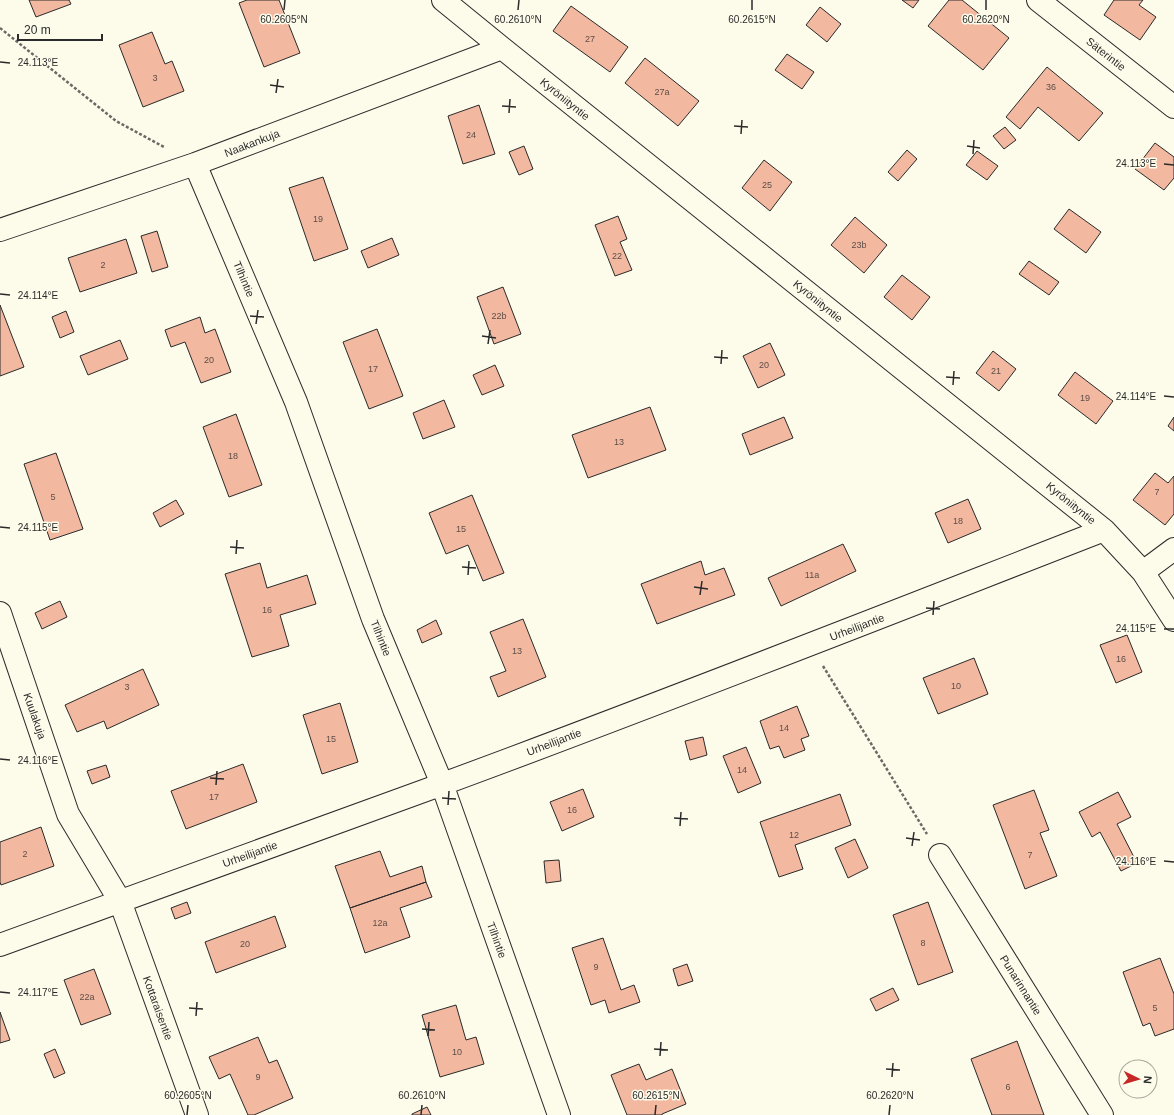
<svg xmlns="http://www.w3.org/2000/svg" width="1174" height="1115" viewBox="0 0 1174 1115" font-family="Helvetica,sans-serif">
<rect width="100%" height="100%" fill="#fdfbea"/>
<path fill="#f2b8a0" stroke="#2b2b2b" d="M29 0H69L71 4 36 17Z
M247 0H279L300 53 264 67 239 3Z
M902 0H919L913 8Z
M949 0H962L1009 38 983 70 928 26Z
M1114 0H1143L1139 5 1156 17 1140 40 1104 15Z
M571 6 628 47 610 72 553 31Z
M820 7 841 24 827 42 806 25Z
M152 32 165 64 172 61 184 91 143 107 119 45Z
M787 54 814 72 802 89 775 70Z
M645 58 699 101 678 126 625 83Z
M1047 67 1103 113 1079 141 1038 107 1020 129 1006 117Z
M479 105 495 154 463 164 448 116Z
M1005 127 1016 140 1004 149 993 136Z
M1155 143 1174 157V178L1164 190 1135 169Z
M524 146 533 169 519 175 509 152Z
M907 150 917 159 898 181 888 172Z
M977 151 998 166 987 180 966 165Z
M764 160 792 182 770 211 742 188Z
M323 177 348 249 314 261 289 188Z
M1069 209 1101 232 1086 253 1054 229Z
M618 216 627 239 620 242 632 270 615 276 595 225Z
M855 217 887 245 864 273 831 245Z
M157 231 168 267 152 272 141 236Z
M392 238 399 255 368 268 361 251Z
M126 239 137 273 80 292 68 258Z
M1029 261 1059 282 1049 295 1019 274Z
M902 275 930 297 912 320 884 297Z
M503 287 521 334 494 344 477 297Z
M0 305 24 367 0 376Z
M66 311 74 332 60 338 52 317Z
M200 317 205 333 215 329 231 372 201 383 185 342 171 347 165 330Z
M377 329 403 396 369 409 343 342Z
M120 340 128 359 88 375 80 356Z
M770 343 785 375 758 388 743 356Z
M993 351 1016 369 999 391 976 373Z
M495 365 504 386 482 395 473 375Z
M1075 372 1113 401 1096 424 1058 395Z
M444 400 455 427 423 439 413 413Z
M650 407 666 450 588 478 572 435Z
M236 414 262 485 229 497 203 427Z
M784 417 793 438 750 455 742 434Z
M1174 417V431L1168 426Z
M56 453 83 529 50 540 24 464Z
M1155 473 1168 483 1174 476V514L1165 525 1133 500Z
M472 495 504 573 483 581 468 545 446 554 429 513Z
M968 499 981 529 948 543 935 513Z
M176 500 184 514 160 527 153 513Z
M843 544 856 571 781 606 768 578Z
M701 561 705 575 724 568 735 595 657 624 641 584Z
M260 563 267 588 307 575 316 604 280 615 289 646 252 657 225 574Z
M60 601 67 617 42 629 35 613Z
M523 619 546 677 498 697 490 677 506 671 490 632Z
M436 620 442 634 422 643 417 630Z
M1127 635 1142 672 1116 683 1100 645Z
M974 658 988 694 938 714 923 678Z
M143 669 159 705 107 729 104 721 77 732 65 705Z
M340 703 358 762 322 774 303 715Z
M797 706 809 736 801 739 805 750 784 758 779 746 770 749 760 721Z
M703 737 707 755 690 760 685 741Z
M746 747 761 783 738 793 723 756Z
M243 764 257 802 186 829 171 791Z
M106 765 110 777 92 784 87 771Z
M583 789 594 817 562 831 550 802Z
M1034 790 1049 830 1040 833 1057 876 1025 889 993 805Z
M1118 792 1131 817 1117 824 1137 863 1121 871 1100 832 1092 837 1079 812Z
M840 794 851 825 795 845 803 869 779 877 760 822Z
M41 827 54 866 1 885 0 882V842Z
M855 839 868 868 848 878 835 848Z
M380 851 390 877 422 866 426 882 350 908 335 866Z
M559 860 561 881 546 883 544 861Z
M426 882 432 897 400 908 410 937 365 953 350 908Z
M187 902 191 913 175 919 171 908Z
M928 902 953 972 918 985 893 915Z
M275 916 286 947 216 973 205 942Z
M603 938 621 990 634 985 640 1002 609 1013 605 1000 591 1005 572 948Z
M1160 958 1174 994V1029L1155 1036 1150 1023 1143 1026 1123 972Z
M687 964 693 981 678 986 673 969Z
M94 969 111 1014 81 1025 64 980Z
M893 988 899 1000 876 1011 870 999Z
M456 1005 466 1040 476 1037 484 1064 440 1077 422 1015Z
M0 1012 10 1040 0 1043Z
M258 1037 269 1063 277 1060 293 1098 254 1115H248L230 1074 219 1079 209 1057Z
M1017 1041 1044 1115H992L971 1059Z
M55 1049 65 1073 54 1078 44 1054Z
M639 1064 646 1080 672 1069 686 1104 662 1114V1115H627L611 1075Z
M427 1107 431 1115H412V1114Z"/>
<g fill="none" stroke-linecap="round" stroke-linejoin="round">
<g stroke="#2b2b2b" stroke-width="24">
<path id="minor" d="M443 0 502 48 1104 530 1143 572 1174 620
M1038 0 1174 107
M195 164 296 402 373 619 442 784 559 1115
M0 230 195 164 502 48
M1143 572 1174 549
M0 613 68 814 120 901 197 1115
M940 855 1102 1115
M0 945C146 891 293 839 440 785 663 703 883 616 1104 530"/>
</g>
<path stroke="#6a6964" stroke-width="2.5" stroke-dasharray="3 2" stroke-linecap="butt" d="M0 28 116 121 164 147
M823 666 927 834"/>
<use href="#minor" stroke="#fdfbea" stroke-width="22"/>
</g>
<path fill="none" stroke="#2b2b2b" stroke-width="1.5" d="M284 10 285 0M518 10 519 0M752 10V0M986 10V0M0 62 10 63M270 85 284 87M276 93 278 79M502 106 516 107M509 113 510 99M734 126 748 127M741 134 742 120M967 146 980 148M973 154 974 140M1164 164 1174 165M0 294 10 295M250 316 264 317M256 324 258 310M482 336 496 338M488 344 490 330M714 357 728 358M721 364 722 350M946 377 960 378M953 385 954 371M1164 396 1174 397M0 527 10 528M230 547 244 548M236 554 237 540M462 567 476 568M468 575 469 561M694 587 708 589M700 595 702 581M926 608 940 609M933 615 934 601M1164 629H1174M0 759 10 760M210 778 224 779M216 785 217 771M442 798 456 799M448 805 449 791M674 818 688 819M680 826 681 812M906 838 920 840M912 846 914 832M1164 861 1174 862M0 992 10 993M189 1008 203 1009M196 1016 197 1002M422 1029 435 1030M428 1036 429 1022M654 1049 668 1050M660 1056 661 1042M886 1069 900 1070M892 1077 893 1063M187 1115 188 1105M421 1115 422 1105M655 1115 656 1105M889 1115 890 1105"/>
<g text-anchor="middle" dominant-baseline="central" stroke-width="3" stroke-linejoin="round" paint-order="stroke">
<g font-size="9" fill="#5d4e48">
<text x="590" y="39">27</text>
<text x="155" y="78">3</text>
<text x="1051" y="87">36</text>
<text x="662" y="92">27a</text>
<text x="471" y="135">24</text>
<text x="767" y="185">25</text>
<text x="318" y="219">19</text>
<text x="859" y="245">23b</text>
<text x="617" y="256">22</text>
<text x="103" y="265">2</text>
<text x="499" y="316">22b</text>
<text x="209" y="360">20</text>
<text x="764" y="365">20</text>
<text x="373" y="369">17</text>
<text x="996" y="371">21</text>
<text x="1085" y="398">19</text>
<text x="619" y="442">13</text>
<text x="233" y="456">18</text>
<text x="1157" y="492">7</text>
<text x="53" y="497">5</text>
<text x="958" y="521">18</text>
<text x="461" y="529">15</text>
<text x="812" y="575">11a</text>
<text x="267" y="610">16</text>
<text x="517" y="651">13</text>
<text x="1121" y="659">16</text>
<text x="956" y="686">10</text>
<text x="127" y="687">3</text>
<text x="784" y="728">14</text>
<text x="331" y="739">15</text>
<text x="742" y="770">14</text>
<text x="214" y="797">17</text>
<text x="572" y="810">16</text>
<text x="794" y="835">12</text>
<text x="25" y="854">2</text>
<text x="1030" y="855">7</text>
<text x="380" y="923">12a</text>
<text x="923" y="943">8</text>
<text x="245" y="944">20</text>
<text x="596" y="967">9</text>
<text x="87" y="997">22a</text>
<text x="1155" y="1008">5</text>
<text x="457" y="1052">10</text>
<text x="258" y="1077">9</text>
<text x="1008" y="1087">6</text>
</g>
<g font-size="11" fill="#2b2b2b" stroke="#fdfbea">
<text transform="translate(1106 54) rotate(38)">Säterintie</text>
<text transform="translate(565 99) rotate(39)">Kyröniityntie</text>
<text transform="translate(252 143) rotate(-21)">Naakankuja</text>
<text transform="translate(244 279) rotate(67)">Tilhintie</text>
<text transform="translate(818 301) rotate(39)">Kyröniityntie</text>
<text transform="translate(1071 503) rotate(39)">Kyröniityntie</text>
<text transform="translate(857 627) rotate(-21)">Urheilijantie</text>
<text transform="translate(381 638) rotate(68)">Tilhintie</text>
<text transform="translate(35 716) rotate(71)">Kuulakuja</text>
<text transform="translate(554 742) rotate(-21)">Urheilijantie</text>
<text transform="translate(250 854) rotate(-20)">Urheilijantie</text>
<text transform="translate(497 940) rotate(70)">Tilhintie</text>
<text transform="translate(1021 985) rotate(58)">Punarinnantie</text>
<text transform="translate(158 1008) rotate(70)">Kottaraisentie</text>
</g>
</g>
<g font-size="10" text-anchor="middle" fill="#2b2b2b" stroke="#fdfbea" stroke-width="3" stroke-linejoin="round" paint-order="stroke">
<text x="284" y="23">60.2605°N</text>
<text x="518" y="23">60.2610°N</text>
<text x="752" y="23">60.2615°N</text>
<text x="986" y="23">60.2620°N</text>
<text x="38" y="66">24.113°E</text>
<text x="1136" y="167">24.113°E</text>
<text x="38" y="299">24.114°E</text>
<text x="1136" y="400">24.114°E</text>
<text x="38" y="531">24.115°E</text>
<text x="1136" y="632">24.115°E</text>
<text x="38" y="764">24.116°E</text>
<text x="1136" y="865">24.116°E</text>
<text x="38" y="996">24.117°E</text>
<text x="188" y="1099">60.2605°N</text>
<text x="422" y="1099">60.2610°N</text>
<text x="656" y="1099">60.2615°N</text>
<text x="890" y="1099">60.2620°N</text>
</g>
<g transform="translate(1138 1079) rotate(95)"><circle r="19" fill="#fdfbea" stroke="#a9a89e"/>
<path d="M0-3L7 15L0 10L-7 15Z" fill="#c62828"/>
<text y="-6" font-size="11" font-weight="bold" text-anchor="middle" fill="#2b2b2b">N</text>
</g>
<path d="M18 34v6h84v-6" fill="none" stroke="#2b2b2b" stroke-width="2"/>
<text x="24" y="34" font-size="12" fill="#2b2b2b" stroke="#fdfbea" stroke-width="3" paint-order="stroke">20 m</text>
</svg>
